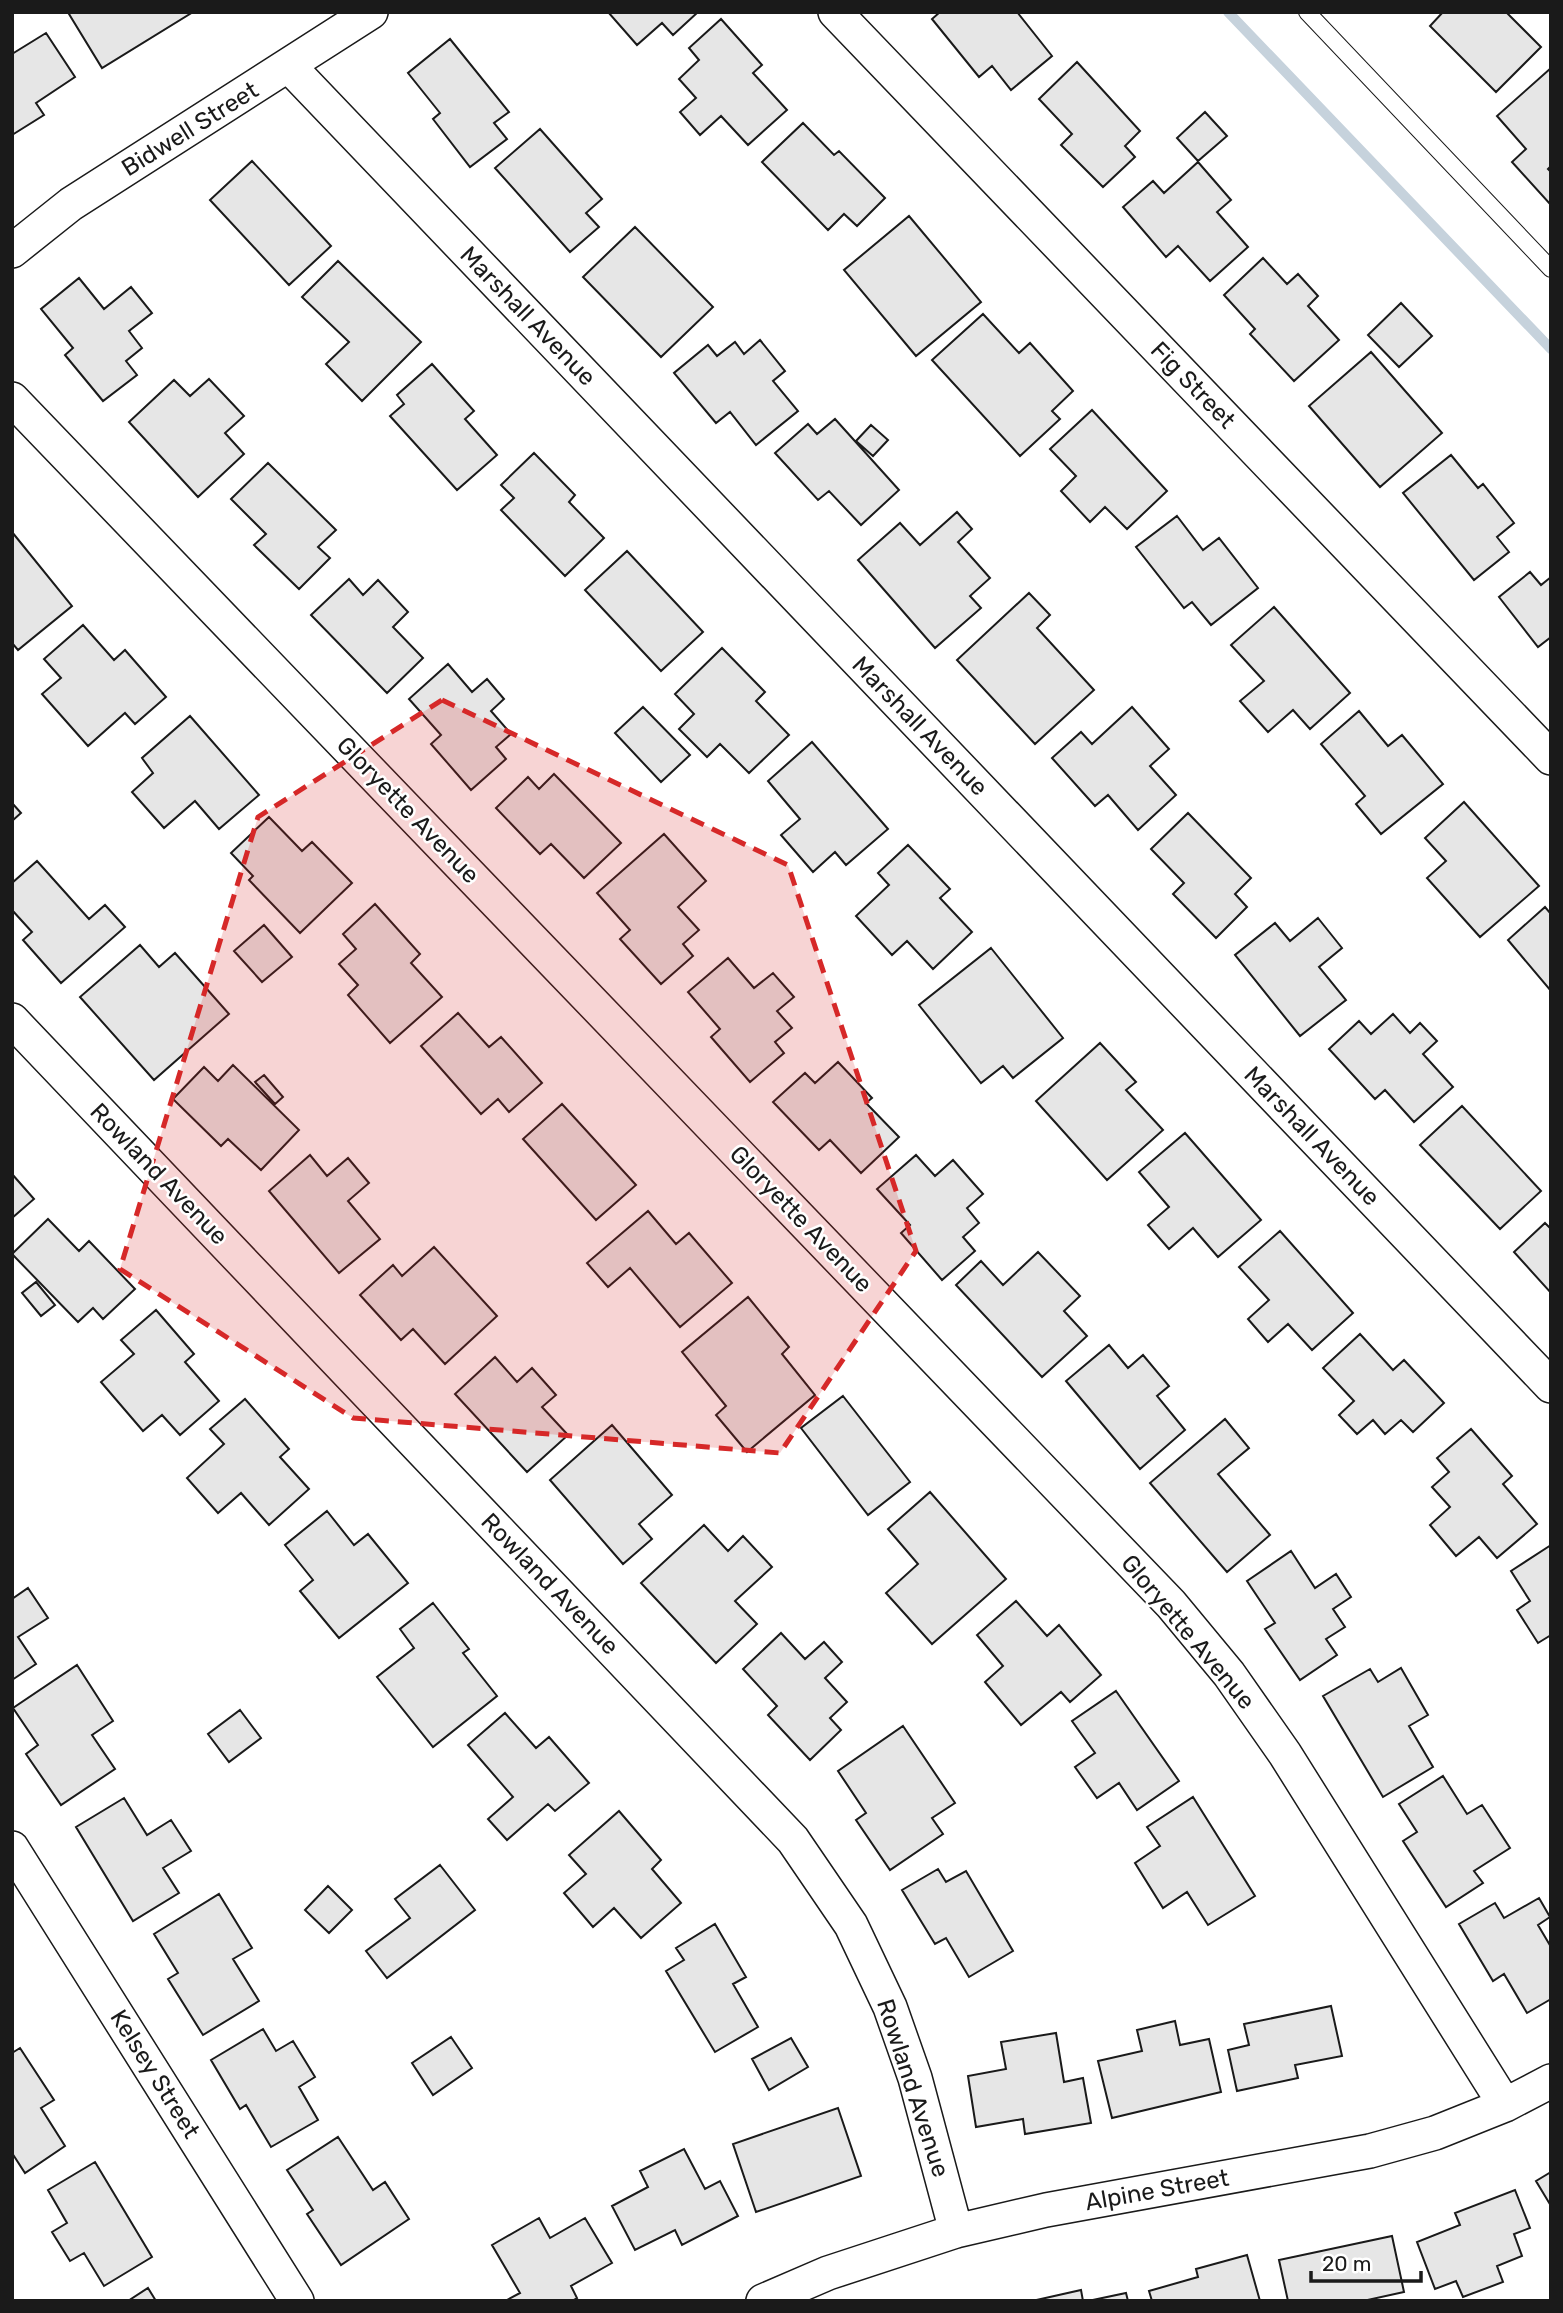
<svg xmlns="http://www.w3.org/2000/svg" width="1563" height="2313" viewBox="0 0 1563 2313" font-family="Rubik,sans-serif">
<rect width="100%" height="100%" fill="#fff"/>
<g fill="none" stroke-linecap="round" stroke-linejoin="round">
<path stroke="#c6d2dc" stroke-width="10" d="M1228 12 1551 349"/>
</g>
<path fill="#e6e6e6" stroke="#1a1a1a" stroke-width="2" d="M72 12H193L102 68 69 14Z
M608 12H698L673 35 662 23 637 45Z
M940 12H1017L1052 56 1011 90 992 66 979 77 932 19Z
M1443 12H1506L1541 47 1496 92 1430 26Z
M721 19 762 65 753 73 787 110 748 145 721 116 700 135 680 112 696 98 679 79 699 60 689 48Z
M46 33 75 77 36 103 44 115 12 135V54Z
M450 39 509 112 494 123 507 139 470 167 433 119 440 113 408 73Z
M1077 62 1140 131 1125 146 1135 157 1103 187 1061 145 1072 134 1039 99Z
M1551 68V166L1548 169 1551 172 1550 204 1512 162 1526 149 1497 116Z
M1205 112 1227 136 1198 161 1177 138Z
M803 123 834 155 839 151 885 198 857 226 844 214 828 230 762 162Z
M540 129 602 199 586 213 599 227 570 252 495 168Z
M252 161 331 246 289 285 210 200Z
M1198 162 1231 200 1217 212 1248 247 1210 281 1178 246 1166 257 1123 207 1153 181 1164 193Z
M909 216 981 302 916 356 844 270Z
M635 227 713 307 661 357 583 277Z
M1263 258 1287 284 1298 274 1318 296 1308 306 1339 340 1294 381 1250 334 1255 329 1224 295Z
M338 261 421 342 362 401 326 364 349 342 302 297Z
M79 278 104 309 131 287 152 313 129 331 142 348 126 361 137 375 103 401 65 355 73 348 41 309Z
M1401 303 1432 336 1399 367 1368 335Z
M983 314 1019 353 1030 343 1073 391 1052 411 1060 419 1020 456 932 360Z
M760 340 785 371 773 381 798 411 756 445 730 412 716 423 674 373 708 345 717 356 735 342 744 354Z
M1371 352 1442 433 1380 487 1309 406Z
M432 364 474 411 465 419 497 455 457 490 390 416 404 404 397 395Z
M209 379 244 416 225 433 244 454 198 497 129 422 174 380 190 396Z
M1092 410 1167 491 1127 529 1105 507 1090 522 1061 491 1076 476 1050 449Z
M835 419 899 490 861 525 829 491 818 500 775 453 808 424 817 434Z
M871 425 888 440 873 456 856 441Z
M534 453 575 495 569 502 604 538 565 576 501 510 514 498 501 485Z
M1451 455 1478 488 1483 484 1514 523 1497 537 1509 552 1474 580 1403 493Z
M268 463 336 530 318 547 330 558 299 589 254 545 266 534 231 499Z
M957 512 972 529 958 542 990 578 970 596 981 608 935 648 858 560 900 523 920 545Z
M1177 516 1203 550 1219 538 1258 588 1211 625 1192 602 1184 608 1136 547Z
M12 532 72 606 18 650 12 643Z
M627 551 703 632 661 671 585 590Z
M1530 572 1541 585 1551 577V637L1538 647 1499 597Z
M349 579 363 595 378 580 408 612 393 627 423 658 387 693 311 615Z
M1029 593 1050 615 1037 628 1094 690 1035 744 957 660Z
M1274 607 1350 693 1310 729 1293 710 1268 732 1240 701 1264 681 1231 645Z
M83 625 114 660 125 650 166 697 135 724 125 713 88 746 42 694 61 678 44 659Z
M722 648 765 692 756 701 789 735 749 773 720 744 707 757 679 729 694 714 675 694Z
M448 664 472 692 487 679 504 699 491 711 511 734 496 747 506 759 471 790 431 744 441 735 409 699Z
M643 707 690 755 661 782 615 733Z
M1132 707 1169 749 1150 766 1176 795 1138 830 1108 795 1095 806 1052 758 1081 732 1092 744Z
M1359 711 1388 746 1402 735 1443 784 1381 834 1356 804 1365 796 1321 744Z
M190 716 259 795 219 829 195 801 164 828 132 792 153 773 142 758Z
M812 742 888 829 846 865 835 852 813 872 781 835 800 819 768 781Z
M554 774 621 843 584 878 551 844 540 854 496 808 528 777 539 789Z
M1464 802 1539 886 1480 937 1427 878 1446 861 1425 838Z
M12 803 21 813 12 821Z
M1188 813 1251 878 1235 894 1247 907 1216 938 1173 894 1184 883 1151 849Z
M269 817 302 851 312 842 352 883 300 933 249 880 253 876 231 853Z
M664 834 706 881 678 907 699 930 683 944 693 956 661 984 620 939 630 930 597 893Z
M908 845 950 889 940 898 972 932 933 969 907 941 892 955 856 916 889 885 878 873Z
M37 861 89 919 105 905 125 927 61 983 23 940 32 932 12 910V883Z
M375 904 420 954 411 963 442 997 390 1043 348 995 358 985 339 964 356 949 343 934Z
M1545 907 1551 914V991L1508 940Z
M1318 918 1342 948 1319 967 1346 1000 1300 1036 1235 955 1275 923 1290 941Z
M264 925 292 957 262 982 234 951Z
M140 945 159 967 175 953 229 1014 154 1080 80 997Z
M991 948 1063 1038 1013 1078 1003 1066 981 1083 919 1005Z
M728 958 754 988 773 973 794 997 777 1011 792 1028 775 1042 784 1053 750 1082 711 1037 720 1029 688 992Z
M458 1013 489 1047 501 1037 542 1083 509 1112 498 1099 481 1114 421 1046Z
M1393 1014 1410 1033 1420 1023 1437 1041 1423 1054 1453 1087 1414 1122 1385 1090 1375 1099 1329 1049 1359 1021 1371 1034Z
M1100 1043 1136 1082 1126 1090 1163 1130 1107 1180 1036 1101Z
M838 1062 872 1098 866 1103 899 1137 861 1173 830 1140 819 1150 773 1102 805 1073 815 1083Z
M233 1065 299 1130 261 1170 228 1139 221 1146 173 1099 204 1067 218 1081Z
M264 1075 283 1097 275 1104 255 1082Z
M562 1104 636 1185 596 1220 523 1139Z
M1462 1106 1541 1191 1500 1229 1420 1145Z
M1185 1133 1261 1220 1218 1257 1193 1228 1169 1249 1148 1225 1169 1207 1139 1172Z
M310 1155 327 1176 348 1158 369 1183 348 1201 380 1239 339 1273 269 1191Z
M916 1155 935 1176 953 1160 983 1194 967 1208 979 1223 963 1237 975 1251 942 1280 901 1233 910 1225 877 1189Z
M12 1174 34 1199 12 1218Z
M648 1211 676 1244 689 1233 732 1283 680 1327 630 1268 608 1287 587 1263Z
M48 1219 79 1251 89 1241 135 1289 103 1319 93 1308 78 1322 12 1254Z
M1545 1223 1551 1229V1293L1514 1252Z
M1280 1231 1353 1313 1312 1350 1288 1324 1268 1342 1248 1319 1269 1300 1239 1267Z
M434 1247 497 1316 445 1364 413 1329 401 1340 360 1295 393 1265 402 1276Z
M1038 1252 1080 1296 1064 1311 1087 1336 1042 1377 956 1285 981 1261 1003 1285Z
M36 1282 55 1305 41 1316 22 1293Z
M748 1297 789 1347 782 1354 815 1395 747 1452 716 1415 726 1406 682 1352Z
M156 1310 194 1354 185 1362 219 1401 180 1435 162 1415 143 1431 101 1382 134 1354 121 1340Z
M1360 1334 1393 1370 1404 1360 1444 1403 1413 1432 1401 1420 1385 1434 1373 1420 1357 1434 1339 1415 1354 1401 1323 1368Z
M1109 1345 1128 1368 1143 1355 1169 1386 1157 1396 1185 1430 1140 1469 1066 1381Z
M495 1357 517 1382 532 1368 556 1395 542 1407 568 1435 527 1472 455 1394Z
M843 1396 910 1482 868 1515 801 1428Z
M245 1399 289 1449 280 1457 309 1489 269 1525 241 1493 218 1513 187 1478 224 1444 210 1429Z
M1225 1419 1249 1448 1218 1474 1270 1535 1227 1572 1150 1483Z
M612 1425 672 1495 639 1524 652 1539 623 1564 550 1480Z
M1471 1429 1512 1476 1503 1484 1537 1524 1497 1558 1479 1537 1456 1556 1430 1525 1450 1507 1432 1487 1449 1472 1437 1458Z
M930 1492 1006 1579 932 1644 886 1593 918 1564 888 1529Z
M327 1511 354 1545 368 1534 408 1583 339 1638 300 1591 313 1580 285 1545Z
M704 1525 728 1551 743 1536 772 1567 735 1601 757 1624 716 1663 641 1583Z
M1551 1545V1635L1538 1643 1517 1610 1530 1601 1511 1571Z
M1291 1551 1315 1588 1336 1574 1351 1597 1333 1609 1345 1627 1326 1639 1337 1655 1300 1680 1265 1629 1275 1623 1247 1581Z
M28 1588 48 1618 18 1637 36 1664 12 1680V1599Z
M1016 1601 1047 1636 1059 1625 1101 1675 1070 1702 1061 1692 1021 1725 985 1682 1003 1666 977 1635Z
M433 1603 469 1649 463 1653 497 1696 433 1747 377 1677 414 1648 400 1629Z
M781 1633 805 1659 824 1642 842 1662 825 1678 847 1702 830 1718 841 1730 810 1760 768 1715 777 1706 743 1669Z
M77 1665 113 1721 92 1735 115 1769 61 1805 26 1754 38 1745 13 1708Z
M1401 1668 1428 1715 1409 1726 1433 1767 1383 1797 1323 1696 1370 1669 1378 1682Z
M1116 1691 1179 1781 1137 1810 1119 1783 1097 1798 1075 1767 1095 1753 1072 1721Z
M240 1710 261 1738 229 1762 208 1734Z
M505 1713 536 1748 549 1737 589 1783 555 1811 548 1804 507 1840 488 1819 513 1797 468 1745Z
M903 1726 955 1803 932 1818 943 1834 890 1870 856 1820 866 1813 838 1771Z
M1443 1776 1467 1814 1482 1805 1510 1848 1474 1871 1483 1883 1446 1907 1403 1841 1417 1832 1399 1804Z
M1193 1797 1255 1896 1208 1925 1187 1892 1163 1908 1135 1863 1160 1846 1147 1827Z
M124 1798 147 1835 171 1820 191 1851 163 1868 179 1893 133 1921 76 1827Z
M619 1811 661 1860 652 1869 681 1903 641 1938 614 1908 593 1927 564 1893 586 1874 569 1855Z
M440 1865 475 1910 387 1978 366 1951 410 1918 395 1899Z
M938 1869 946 1882 966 1871 1013 1951 969 1977 946 1938 935 1944 902 1890Z
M328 1886 352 1910 329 1933 305 1910Z
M219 1894 252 1948 233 1959 259 2001 203 2035 168 1979 178 1973 154 1934Z
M1539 1898 1550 1917 1538 1925 1551 1947V1999L1527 2013 1504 1974 1493 1981 1459 1924 1495 1903 1504 1918Z
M715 1924 746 1977 733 1984 758 2027 715 2052 666 1971 684 1960 676 1948Z
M1331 2006 1342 2056 1295 2065 1298 2078 1237 2091 1228 2050 1249 2045 1244 2024Z
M1175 2021 1180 2045 1209 2039 1221 2092 1112 2118 1098 2061 1142 2051 1137 2030Z
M263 2029 276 2051 293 2041 315 2077 299 2087 318 2120 271 2147 246 2105 240 2109 211 2060Z
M1056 2033 1064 2082 1083 2078 1091 2123 1025 2134 1023 2119 976 2127 968 2076 1006 2069 1001 2042Z
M451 2037 472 2068 433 2095 412 2063Z
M791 2038 808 2067 769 2090 752 2059Z
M20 2048 54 2100 41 2108 65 2146 25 2173 12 2153V2053Z
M838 2108 861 2176 756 2212 733 2144Z
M338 2137 373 2190 385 2182 409 2219 341 2265 307 2214 313 2210 287 2170Z
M684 2149 705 2189 720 2181 738 2216 682 2245 675 2230 635 2250 612 2206 648 2187 640 2171Z
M95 2162 152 2257 104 2286 84 2253 70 2261 52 2232 67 2223 48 2190Z
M1551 2172V2206L1536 2181Z
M1515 2190 1530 2228 1514 2234 1522 2256 1497 2266 1503 2282 1463 2297 1456 2281 1435 2289 1417 2242 1460 2225 1455 2213Z
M539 2218 550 2238 585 2218 612 2263 571 2286 577 2298 572 2301 507 2300 520 2293 492 2245Z
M1392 2236 1404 2292 1363 2301H1288L1279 2260Z
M1247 2255 1260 2301H1152L1149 2291 1198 2277 1196 2269Z
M148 2288 156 2301H128Z
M1081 2290 1083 2301H1032Z
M1126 2293 1128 2301H1088Z"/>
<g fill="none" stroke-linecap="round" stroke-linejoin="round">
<g stroke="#1a1a1a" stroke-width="18">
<path id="lane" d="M1307 12 1551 269"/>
</g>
<g stroke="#1a1a1a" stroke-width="36">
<path id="street" d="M835 12 1551 758
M289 66 1551 1386
M12 251 71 204 371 12
M12 399 1171 1604 1229 1674 1285 1754 1505 2105
M12 1020 793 1840 851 1925 890 2007 915 2078 956 2231
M12 1848 297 2301
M763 2301 828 2273 956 2231 1046 2210 1370 2151 1435 2133 1505 2105 1551 2081"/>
</g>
<use href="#lane" stroke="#fff" stroke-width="16"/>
<use href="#street" stroke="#fff" stroke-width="33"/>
</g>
<path fill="#d62828" fill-opacity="0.2" stroke="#d62828" stroke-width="5" stroke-dasharray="14 9" stroke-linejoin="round" d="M442 700 788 865 916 1251 780 1453 353 1418 120 1269 258 817Z"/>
<g text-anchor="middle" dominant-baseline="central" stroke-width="5" stroke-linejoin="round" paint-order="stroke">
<g font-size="24" fill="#1a1a1a" stroke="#fff">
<text transform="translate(190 129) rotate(-32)">Bidwell Street</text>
<text transform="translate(528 316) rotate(46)">Marshall Avenue</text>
<text transform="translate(1193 385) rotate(46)">Fig Street</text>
<text transform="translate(920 726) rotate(46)">Marshall Avenue</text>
<text transform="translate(408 810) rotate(46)">Gloryette Avenue</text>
<text transform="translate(1312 1136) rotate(46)">Marshall Avenue</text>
<text transform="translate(159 1174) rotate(46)">Rowland Avenue</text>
<text transform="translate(801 1219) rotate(46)">Gloryette Avenue</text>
<text transform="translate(550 1584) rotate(46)">Rowland Avenue</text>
<text transform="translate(1188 1632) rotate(50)">Gloryette Avenue</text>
<text transform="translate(155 2074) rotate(58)">Kelsey Street</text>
<text transform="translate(913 2088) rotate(72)">Rowland Avenue</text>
<text transform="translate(1157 2190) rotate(-10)">Alpine Street</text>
</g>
</g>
<rect width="1563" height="2313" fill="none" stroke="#1a1a1a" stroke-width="28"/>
<path d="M1311 2271v10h110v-10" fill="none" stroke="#1a1a1a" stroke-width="3.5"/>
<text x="1322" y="2271" font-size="21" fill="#1a1a1a" stroke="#ffffff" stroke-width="5" paint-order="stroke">20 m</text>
</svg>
